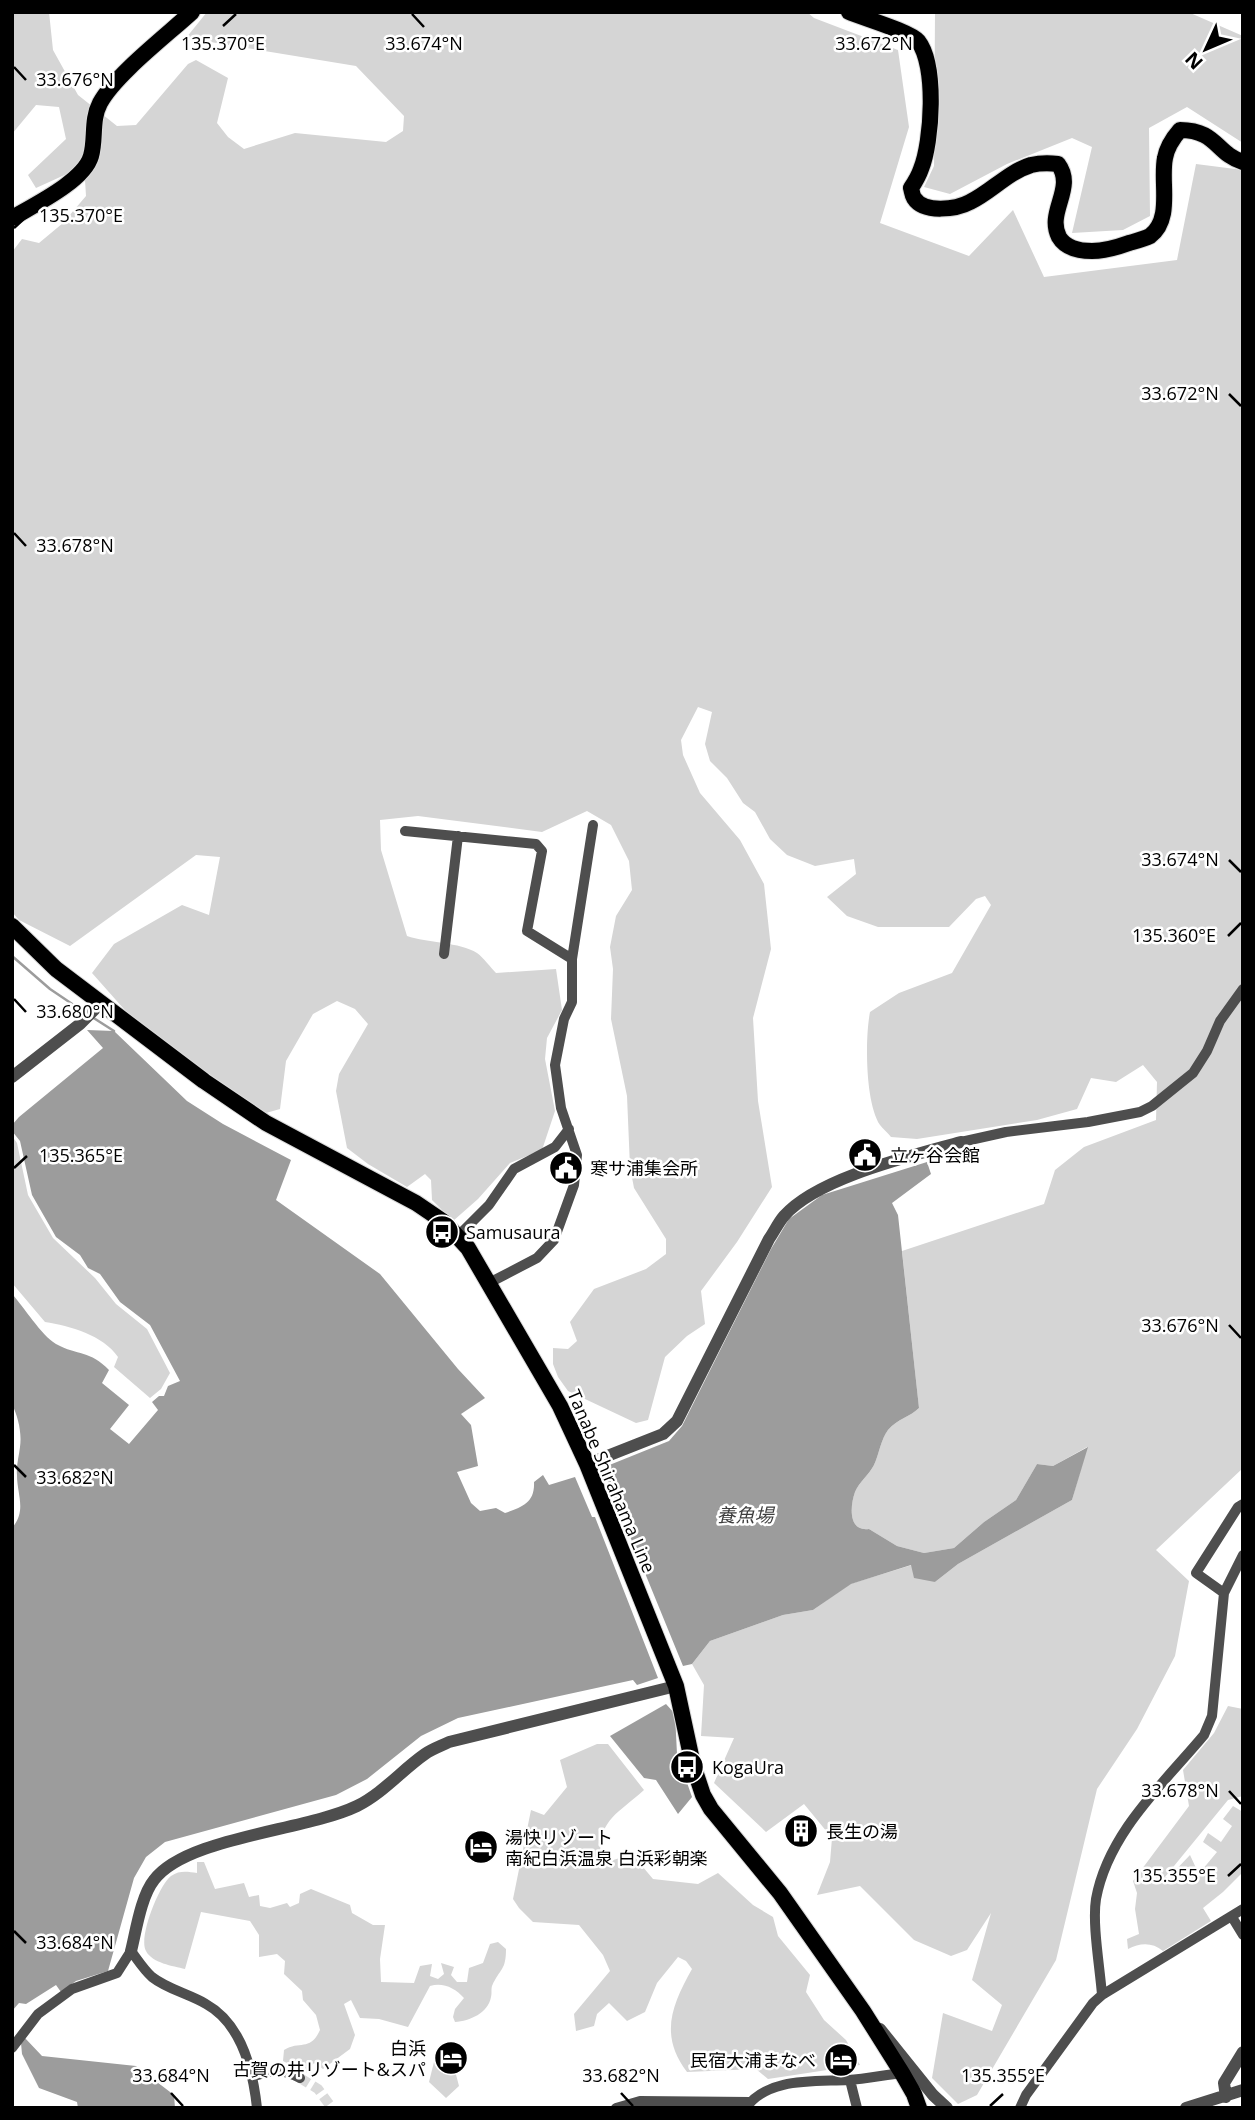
<svg xmlns="http://www.w3.org/2000/svg" width="1255" height="2120" viewBox="0 0 1255 2120" font-family="'Open Sans','Noto Sans JP',sans-serif">
<rect width="100%" height="100%" fill="#fff"/>
<path fill="#d5d5d5" d="M12 12H49L53 50 78 95 117 126 136 125 188 64 196 60 228 78 217 123 228 137 244 149 295 133 386 142 403 131 404 116 356 66 186 38 207 12H807L814 18 898 50 909 127 880 223 969 256 1013 210 1044 277 1177 260 1196 164 1243 170V1468L1156 1550 1189 1581 1175 1656 1137 1729 1097 1789 1056 1960 977 2095 958 2104 932 2078 943 2013 992 2031 1002 2005 972 1980 991 1913 967 1950 951 1956 914 1940 860 1886 817 1895 830 1862 832 1838 804 1804 766 1832 714 1783 734 1738 701 1736 704 1685 692 1664 710 1641 783 1615 813 1610 850 1584 912 1565 935 1582 958 1564 1072 1500 1087 1447 1053 1466 1037 1464 1016 1500 984 1522 954 1548 924 1553 897 1546 869 1529C848 1532 850 1506 855 1492 859 1482 869 1475 874 1465 879 1454 881 1439 888 1430 897 1419 910 1417 919 1408L902 1251 1044 1204 1055 1170 1084 1147 1156 1120 1157 1082 1143 1065 1116 1082 1091 1078 1077 1109 1037 1120 917 1139 891 1137C888 1133 883 1129 880 1125 865 1102 865 1038 870 1012L899 993 952 973 991 905 985 896 976 899 949 927H878L847 916 827 897 856 874 854 859 815 866 787 855 770 839 755 812 743 803 727 778 710 761 705 744 712 712 698 707 681 740 683 755 700 793 740 840 764 884 771 949 753 1018 758 1101 772 1187 737 1242 701 1291 705 1324 687 1336 665 1357 648 1420 636 1423 568 1391 558 1377 553 1364V1348L568 1349 577 1341 570 1322 594 1289 646 1269 666 1254V1239L634 1188 630 1167 627 1096 611 1019 613 969 610 947 616 916 632 890 629 861 611 825 587 811 542 832 418 816 380 820 381 850 407 936C427 943 460 942 477 953 484 958 490 967 496 973L556 969 562 1010 547 1038 545 1059 555 1111 542 1150 510 1163 478 1199 453 1221 432 1200 431 1180 425 1174 407 1187 368 1164 347 1148 336 1091 339 1074 368 1024 355 1009 337 1001 313 1014 286 1061 280 1109 266 1113 139 1026 92 973 114 944 182 905 209 915 220 857 196 855 70 946 19 920 12 912V252L22 239 39 243 63 223 86 196 85 180 69 173 36 188 28 175 66 139 59 107 36 105 12 134Z
M935 12H1188L1243 36V143L1187 107 1149 128 1150 216 1123 230 1072 233 1092 147 1072 138 1007 164 950 194 924 187 934 166Z
M12 1136 17 1143 28 1195 53 1238 95 1278 116 1304 147 1329 170 1373 161 1389 150 1398 114 1367 118 1357C103 1335 70 1326 45 1322L12 1283Z
M1228 1706 1243 1709V1796L1228 1800 1165 1877 1168 1878 1190 1855 1196 1868 1202 1870 1217 1852 1203 1842 1208 1833 1221 1842 1232 1826 1223 1819 1233 1806 1243 1812V1872L1223 1892 1203 1908 1211 1921 1163 1951C1152 1942 1140 1943 1128 1949L1127 1939 1139 1934 1135 1909 1137 1893 1133 1881 1189 1806 1183 1770 1214 1733Z
M597 1744H608L644 1790C615 1816 596 1821 601 1864L632 1854 653 1879 698 1884 718 1873 753 1905 773 1917 778 1936 810 1975 806 1992 824 2020 846 2040 860 2065 768 2079 756 2069 687 2072C659 2035 672 2005 692 1969L686 1961 678 1957 657 1983 645 2012 627 2021 609 2003 597 2014 594 2026 576 2031 574 2014 610 1971 603 1955 579 1925 533 1922 519 1908 513 1899 531 1810 544 1815 567 1787 560 1760Z
M197 1862H204L215 1889 244 1883 249 1897 259 1895 260 1906 270 1908 287 1903 290 1907 299 1903 300 1894 311 1889 350 1905 352 1913 373 1925H385L380 1959 381 1982 414 1983 420 1966 432 1964 430 1976 438 1979 444 1974 441 1963 454 1967 451 1975 457 1982H467L469 1968 483 1963 490 1944 498 1942 506 1949C506 1971 500 1968 492 1986 491 1989 492 1993 491 1997 488 2013 470 2021 455 2022L453 2017 455 2009 464 1998C455 1988 443 1982 430 1986L408 2027 379 2019 360 2018 351 2000 344 2004 355 2035 350 2049 323 2069 314 2063 306 2073 283 2061 284 2050C300 2040 310 2052 320 2030L316 2015 303 2000 302 1991 284 1974 285 1961 277 1954 259 1957V1935L250 1921 201 1912 185 1969C173 1966 152 1963 146 1951 138 1938 159 1885 171 1876 180 1870 188 1872 197 1873Z
M434 2062 454 2067 459 2086 446 2098 429 2082Z"/>
<path fill="#9c9c9c" d="M87 1030 114 1031 187 1101 223 1124 291 1160 276 1200 380 1274 458 1369 485 1398 461 1414 471 1425 478 1466 457 1472 471 1503 480 1511 496 1508 505 1513C522 1507 535 1503 534 1482L543 1475 549 1485 575 1477 592 1517H595L658 1678 637 1685 633 1680 458 1718 421 1736 367 1779 336 1795 165 1842 146 1857 134 1878 108 1971 76 1981 61 1992 56 1985 26 2004 19 2003 12 2011V1528C27 1510 17 1495 17 1475 16 1466 19 1456 20 1447 22 1432 18 1417 12 1404V1294C24 1307 41 1335 56 1344 78 1356 90 1350 109 1370L102 1383 129 1405 110 1429 129 1444 158 1410 152 1402 159 1396H164L168 1386 180 1381 150 1325 120 1302 100 1274 88 1268 80 1255 56 1237 32 1195 20 1141 12 1131V1125L19 1117 103 1048Z
M927 1162 931 1174 892 1203 898 1215 919 1408C910 1417 897 1419 888 1430 881 1439 879 1454 874 1465 869 1475 859 1482 855 1492 850 1506 848 1532 869 1529L897 1546 924 1553 954 1548 984 1522 1016 1500 1037 1464 1053 1466 1088 1447 1072 1500 958 1564 935 1582 914 1578 911 1565 851 1584 813 1610 783 1615 710 1641 692 1664 683 1666 602 1468 669 1441 682 1426 771 1249 789 1219 822 1195Z
M666 1704 675 1714 677 1754 692 1797 678 1814 656 1780 644 1778 610 1736Z
M25 2038 42 2056 136 2066 174 2095 175 2108H78L77 2102 39 2088 22 2054 21 2043Z"/>
<g fill="none" stroke-linecap="round" stroke-linejoin="round">
<path stroke="#9c9c9c" stroke-width="2.5" d="M12 956 50 989 87 1014
M92 1017 114 1031"/>
<path stroke="#d9d9d9" stroke-width="10" stroke-dasharray="10 5" stroke-linecap="butt" d="M300 2078 318 2089 332 2108"/>
<g stroke="#dbdbdb" stroke-width="18">
<path id="primary" d="M849 12C863 18 911 32 918 41 937 65 932 142 921 169 919 175 915 182 911 188 912 191 912 195 914 198 924 214 957 209 970 202 991 192 1008 172 1031 165 1040 163 1049 163 1058 164 1076 188 1046 212 1059 237 1066 249 1080 251 1092 251 1104 251 1118 247 1129 243 1136 241 1144 239 1150 236 1173 219 1160 182 1165 158 1167 147 1173 138 1180 130 1217 130 1216 154 1243 162
M12 218C34 205 84 181 91 156 96 139 91 120 100 103 115 75 167 35 192 12
M12 926 56 969 204 1081 266 1123 416 1203 444 1222 468 1248 560 1406 587 1464 676 1686 693 1765 703 1795 711 1809 780 1893 863 2011 902 2073 914 2094 919 2108"/>
</g>
<path stroke="#4e4e4e" stroke-width="10" d="M405 831 536 844 542 851 527 931 572 959
M444 954 458 836
M961 1142 1006 1132 1088 1122 1140 1112 1152 1106 1193 1073 1207 1051 1220 1021 1243 989
M458 1236 489 1205 514 1169 555 1147 569 1129
M489 1283 537 1258 554 1240 574 1185 577 1155 561 1108 555 1065 564 1019 572 1002V959L593 825
M1224 1593 1196 1573 1238 1507 1243 1504
M1232 1917 1243 1935
M1102 1995C1100 1968 1092 1924 1096 1899 1108 1833 1163 1784 1204 1735L1212 1716 1224 1593 1243 1555
M12 2048 38 2014 72 1989 117 1973 131 1951C137 1959 144 1970 152 1977 167 1989 189 1994 206 2004 242 2024 253 2070 257 2108
M254 2076C275 2070 280 2068 300 2078
M850 2080 857 2108
M616 2108 640 2101 750 2102
M746 2108C767 2077 816 2082 848 2080 866 2079 884 2075 902 2073
M1020 2108 1026 2095 1093 2003 1102 1995 1243 1909"/>
<path stroke="#4e4e4e" stroke-width="12" d="M12 1077 80 1024 101 1003
M587 1464 663 1434 677 1421 769 1239C774 1232 778 1223 784 1216 817 1178 911 1156 961 1142
M131 1951C136 1931 141 1896 154 1880 186 1837 305 1831 357 1806 383 1793 402 1770 425 1754 432 1749 441 1746 449 1742L676 1686
M880 2029 933 2095 947 2108
M1226 2097 1224 2083 1243 2052
M1186 2108 1243 2090"/>
<use href="#primary" stroke="#000" stroke-width="16"/>
</g>
<path fill="none" stroke="#000" stroke-width="2.5" d="M412 14 424 27M862 14 874 27M223 26 236 14M14 67 26 80M14 228 27 216M1229 394 1241 406M14 533 26 546M1229 860 1241 872M1228 936 1241 923M14 999 26 1012M14 1168 27 1156M1229 1325 1241 1338M14 1465 26 1477M1229 1791 1241 1804M1228 1876 1241 1864M14 1931 26 1943M171 2093 183 2106M621 2093 633 2106M990 2106 1003 2094"/>
<defs>
<g id="civic-disc" transform="scale(1.75)"><circle r="9.5" fill="#000" stroke="#fff"/><path d="M-.6-6.5H3V-4.5H.6V-3L4-1V1h2V6H-6V1h2V-1L-.6-3ZM-1.2 2.5V6h2.4V2.5Z" fill="#fff"/></g>
<g id="bus-disc" transform="scale(1.75)"><circle r="9.5" fill="#000" stroke="#fff"/><path d="M-5-6H5V4H4V6H2V4H-2V6H-4V4H-5ZM-3.5-4V0h7V-4ZM-3.5 1.2v1.5H-2V1.2ZM2 1.2v1.5H3.5V1.2Z" fill="#fff"/></g>
<g id="building-disc" transform="scale(1.75)"><circle r="9.5" fill="#000" stroke="#fff"/><path d="M-4-6H4V6H1V3H-1V6H-4ZM-2.5-4.3h1.7v1.8h-1.7ZM.8-4.3h1.7v1.8H.8ZM-2.5-1h1.7V.8h-1.7ZM.8-1h1.7V.8H.8Z" fill="#fff"/></g>
<g id="hotel-disc" transform="scale(1.75)"><circle r="9.5" fill="#000" stroke="#fff"/><path d="M-6-4.5h1.5V1H6V5H4.5V3h-9V5H-6ZM-4 0a1.8 1.8 0 1 1 3.6 0ZM.5 0V-2.5h3Q6-2.5 6 0Z" fill="#fff"/></g>
</defs>
<g fill-rule="evenodd">
<use href="#civic-disc" x="865" y="1155"/>
<use href="#civic-disc" x="566" y="1168"/>
<use href="#bus-disc" x="442" y="1232"/>
<use href="#bus-disc" x="687" y="1767"/>
<use href="#building-disc" x="801" y="1831"/>
<use href="#hotel-disc" x="481" y="1847"/>
<use href="#hotel-disc" x="451" y="2058"/>
<use href="#hotel-disc" x="841" y="2060"/>
</g>
<g text-anchor="middle" dominant-baseline="central" stroke-width="5" stroke-linejoin="round" paint-order="stroke">
<g font-size="18" fill="#000" stroke="#fff" text-anchor="start">
<text x="890" y="1155">立ヶ谷会館</text>
<text x="590" y="1168">寒サ浦集会所</text>
<text x="466" y="1232">Samusaura</text>
<text x="712" y="1767">KogaUra</text>
<text x="826" y="1831">長生の湯</text>
<text x="505" y="1837">湯快リゾート<tspan x="505" dy="21">南紀白浜温泉 白浜彩朝楽</tspan></text>
<text x="426" y="2048" text-anchor="end">白浜<tspan x="426" dy="21">古賀の井リゾート&amp;スパ</tspan></text>
<text x="816" y="2060" text-anchor="end">民宿大浦まなべ</text>
</g>
<g font-size="18" fill="#000" stroke="#fff">
<text transform="translate(612 1481) rotate(67)">Tanabe Shirahama Line</text>
</g>
<g font-size="19" font-style="italic" fill="#3d3d3d" stroke="#fff">
<text x="745" y="1515">養魚場</text>
</g>
</g>
<g font-size="18" text-anchor="middle" fill="#000" stroke="#fff" stroke-width="5" stroke-linejoin="round" paint-order="stroke">
<text x="223" y="50">135.370°E</text>
<text x="424" y="50">33.674°N</text>
<text x="874" y="50">33.672°N</text>
<text x="75" y="86">33.676°N</text>
<text x="81" y="222">135.370°E</text>
<text x="1180" y="400">33.672°N</text>
<text x="75" y="552">33.678°N</text>
<text x="1180" y="866">33.674°N</text>
<text x="1174" y="942">135.360°E</text>
<text x="75" y="1018">33.680°N</text>
<text x="81" y="1162">135.365°E</text>
<text x="1180" y="1332">33.676°N</text>
<text x="75" y="1484">33.682°N</text>
<text x="1180" y="1797">33.678°N</text>
<text x="1174" y="1882">135.355°E</text>
<text x="75" y="1949">33.684°N</text>
<text x="171" y="2082">33.684°N</text>
<text x="621" y="2082">33.682°N</text>
<text x="1003" y="2082">135.355°E</text>
</g>
<rect width="1255" height="2120" fill="none" stroke="#000000" stroke-width="28"/>
<g transform="translate(1206 49) rotate(226)" stroke="#ffffff" stroke-width="5" paint-order="stroke">
<path d="M0-5L12 26L0 18L-12 26Z" fill="#000000"/>
<text y="-10" font-size="19" font-weight="bold" text-anchor="middle" fill="#000000">N</text>
</g>
</svg>
